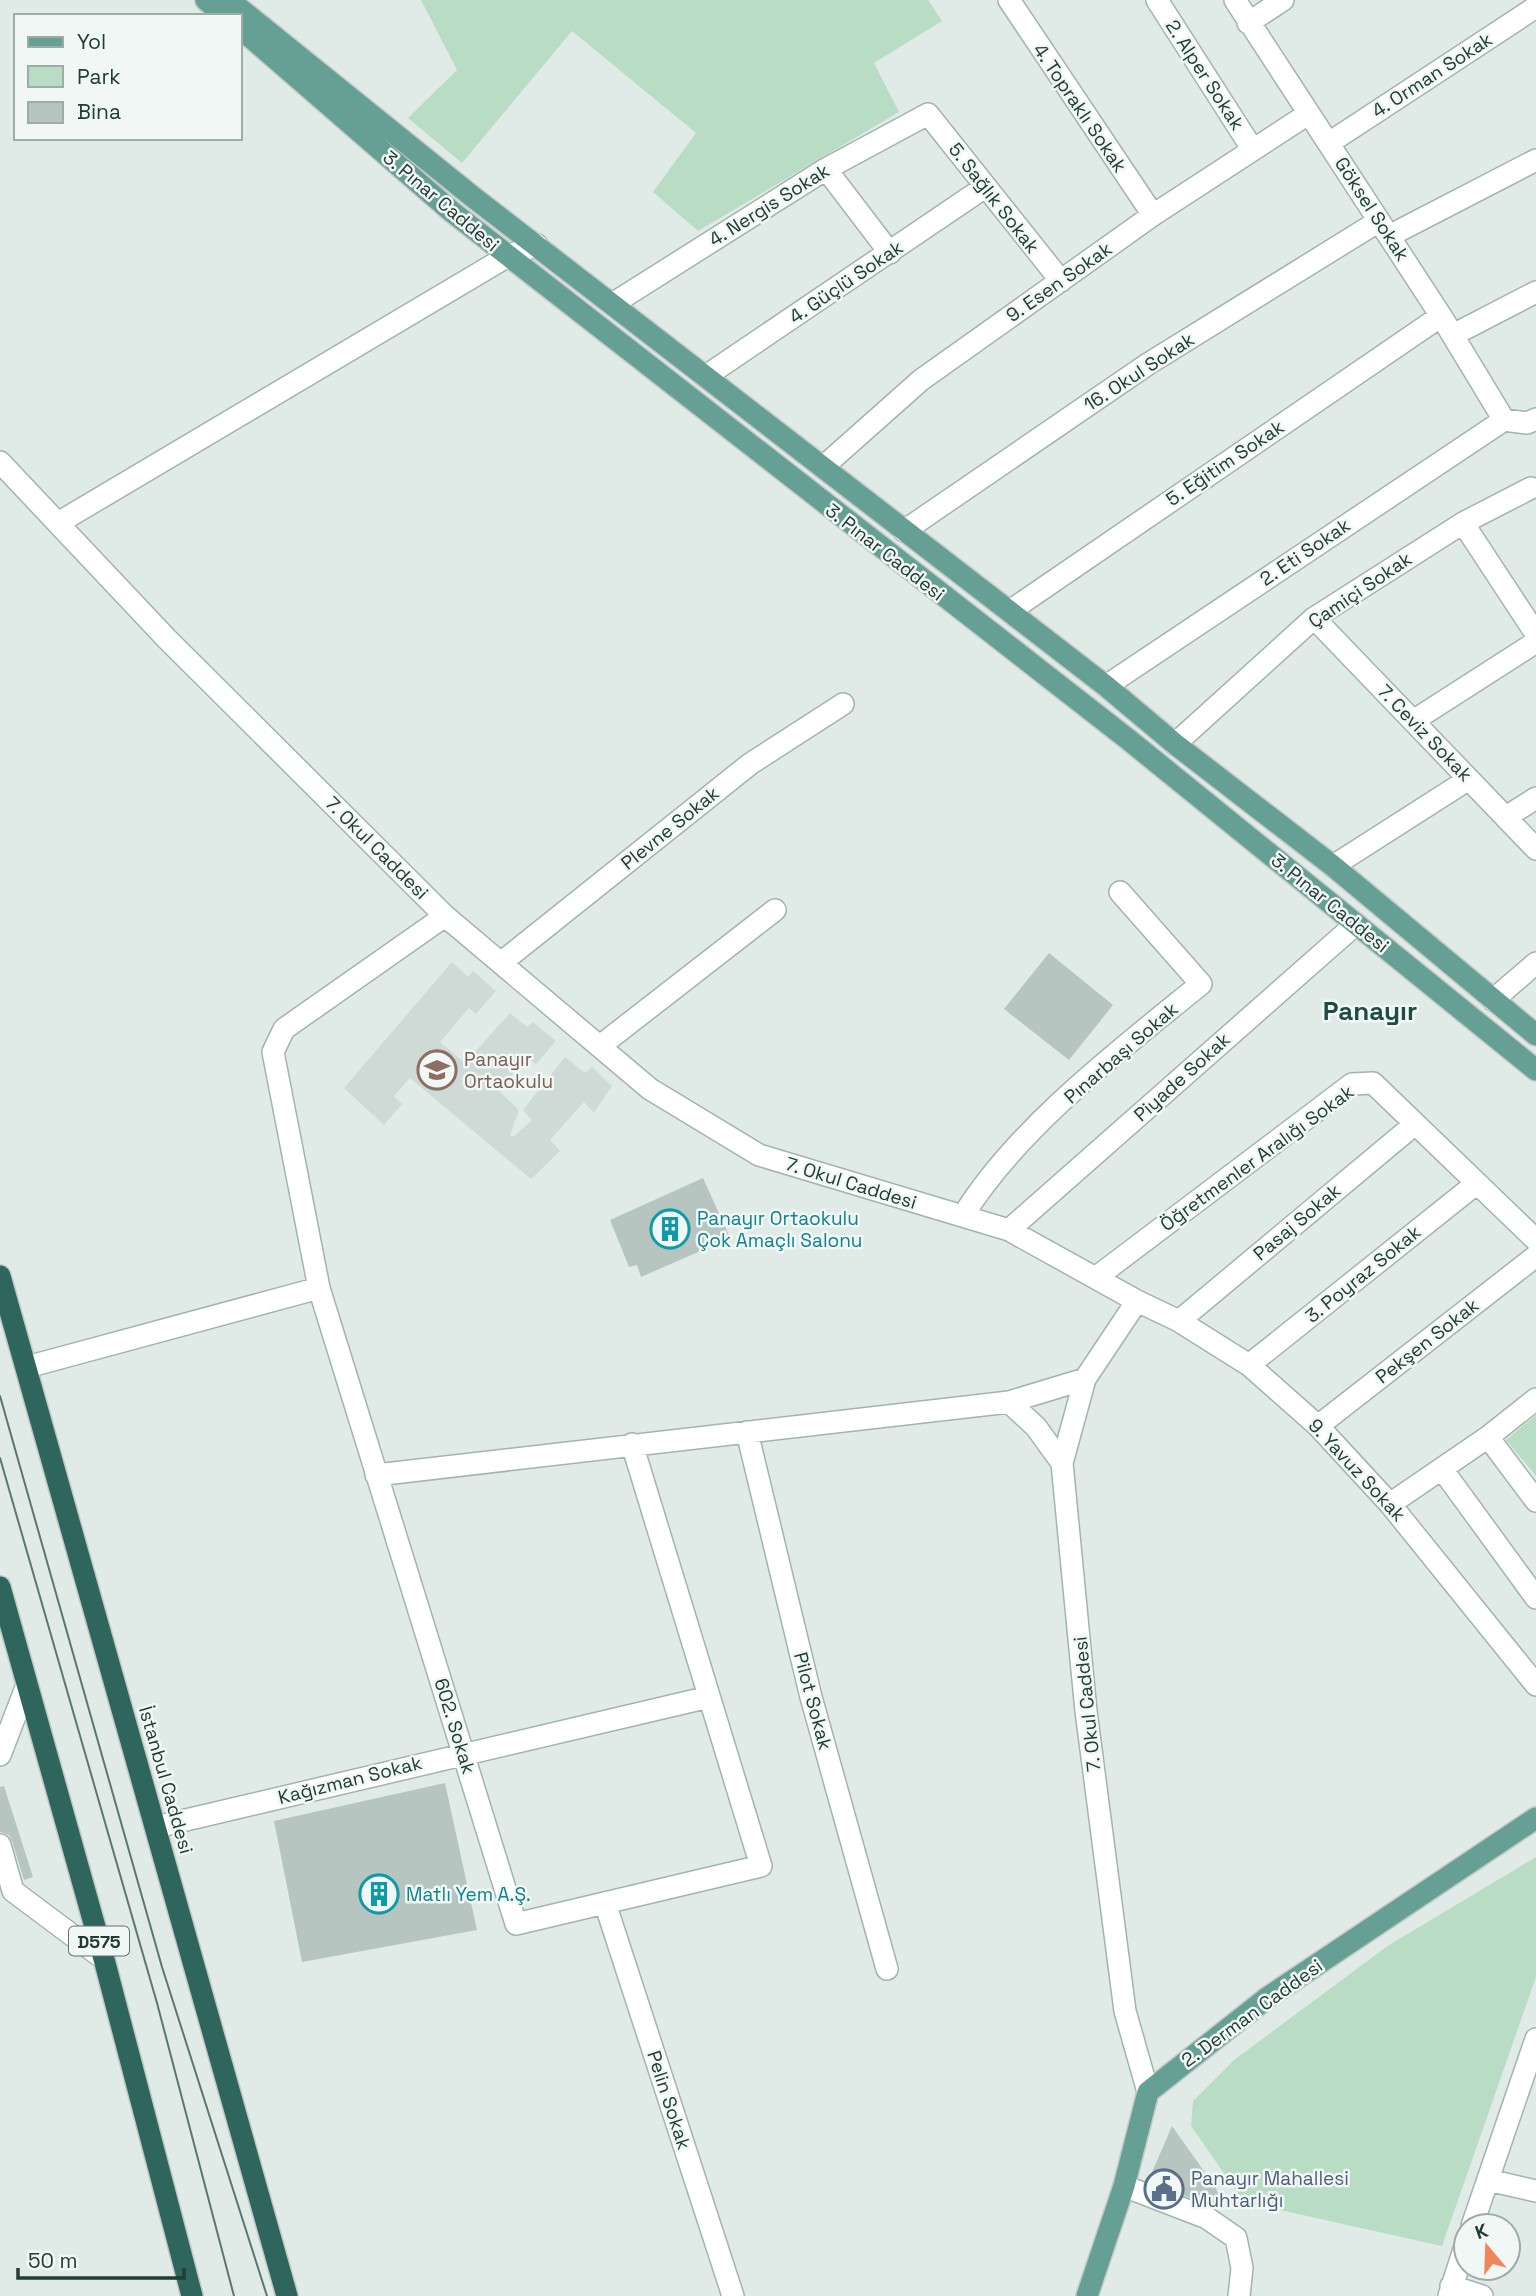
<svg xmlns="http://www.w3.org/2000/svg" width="1536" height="2296" viewBox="0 0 1536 2296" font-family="'Space Grotesk',sans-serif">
<rect width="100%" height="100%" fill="#e0ebe7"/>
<path fill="#cedad6" d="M452 962 468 977 473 971 496 991 476 1014 469 1008 440 1042 465 1063 510 1013 527 1027 533 1022 556 1041 536 1064 527 1057 499 1091 519 1110 510 1135 513 1137 532 1120 523 1110 565 1057 585 1073 592 1067 612 1086 594 1113 584 1102 550 1140 560 1151 531 1179 410 1078 394 1096 402 1104 384 1125 344 1088Z"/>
<path fill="#b9dcc5" d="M421 0H928L942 21 874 63 899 112 698 231 653 192 696 133 572 31 462 163 408 118 457 70Z
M1536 1415V1476L1506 1440Z
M1536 1857V1977L1442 2246 1244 2202 1191 2126 1193 2101 1234 2060 1389 1945Z"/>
<path fill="#b6c5c0" d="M1049 953 1113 1005 1069 1060 1004 1009Z
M703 1178 730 1238 641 1277 637 1265 629 1267 610 1220Z
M445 1783 477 1930 302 1962 274 1821Z
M4 1786 33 1877 24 1880 12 1841 9 1835 0 1832V1787Z
M1172 2126 1216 2188 1220 2199 1217 2209 1151 2182 1150 2177Z"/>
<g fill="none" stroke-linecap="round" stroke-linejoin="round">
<g stroke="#a3b3ae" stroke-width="24">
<path id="minor" d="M1009 0 1153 215
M1157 0 1253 150
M1235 0 1441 316 1504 420
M1248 23 1283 0
M1329 143 1536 7
M826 169 890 253
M1389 236 1536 160
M614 303 826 169 928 114 1061 281
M1453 335 1536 292
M706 376 985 187
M1504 420 1527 423 1536 419
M0 462 167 639 445 916 650 1089 759 1155 1009 1230 1137 1301 1085 1379 1062 1463 1086 1711 1125 2011 1148 2092
M823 467 921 380 1153 215 1308 114
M58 523 508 256 537 245
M1463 523 1536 634
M904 531 1148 364 1379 221
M1010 611 1441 316
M1314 618 1536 849
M1106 686 1504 420
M1413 721 1536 642
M1175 744 1314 618 1463 523 1531 488
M1506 817 1536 798
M1333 866 1469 779
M445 916 284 1029 273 1052 319 1288 516 1924 761 1866 632 1444
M502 962 750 764 843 704
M1493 1000 1536 963
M600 1046 775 910
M963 1216C1017 1128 1121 1049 1201 984L1120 892
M1009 1230 1356 924
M1098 1276 1352 1084 1373 1083 1536 1240
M1137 1301 1179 1321 1249 1365 1318 1426 1390 1504 1536 1685
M1179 1321 1415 1124
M1249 1365 1477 1183
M27 1367 319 1288
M1009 1402 1036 1427 1062 1463
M1318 1426 1536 1256
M747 1432 811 1697 887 1969
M1488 1437 1536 1501
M1442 1469 1536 1598
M376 1475 1009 1402 1085 1379
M1390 1504 1488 1437 1536 1399
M0 1755 27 1685
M156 1827 709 1697
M0 1845 13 1891 104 1959
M605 1903 733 2296
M1488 2180 1536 2191
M1124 2186 1207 2218 1236 2238 1242 2268 1239 2296
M1472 2226 1536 2039
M1451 2286 1482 2296
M1449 2296 1466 2243"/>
</g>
<g stroke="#c1c8c6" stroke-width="24">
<path id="major" d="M206 0 225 16
M229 0 473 197 1106 686 1175 744 1333 866 1536 1035
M240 28 451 211 1129 740 1536 1070
M1087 2296 1124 2186 1148 2092 1267 1998 1536 1818"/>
</g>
<g stroke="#c1c8c6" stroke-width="24">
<path id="highway" d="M0 1276 287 2296
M0 1587 104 1959 192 2296"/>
</g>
<use href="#minor" stroke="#fff" stroke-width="21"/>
<use href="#major" stroke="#669f94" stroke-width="21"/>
<use href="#highway" stroke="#2e665e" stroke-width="21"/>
<path stroke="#5c7671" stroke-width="2" d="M0 1396 162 1967 267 2296
M0 1458 157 2003 234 2296"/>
</g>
<defs>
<g id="school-ring" transform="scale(2.0125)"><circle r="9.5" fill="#f1f7f4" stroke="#8d6e63" stroke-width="1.5"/><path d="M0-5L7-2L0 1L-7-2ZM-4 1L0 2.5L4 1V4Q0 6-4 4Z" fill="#8d6e63"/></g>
<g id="building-ring" transform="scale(2.0125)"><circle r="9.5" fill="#f1f7f4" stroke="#0f9aa8" stroke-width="1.5"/><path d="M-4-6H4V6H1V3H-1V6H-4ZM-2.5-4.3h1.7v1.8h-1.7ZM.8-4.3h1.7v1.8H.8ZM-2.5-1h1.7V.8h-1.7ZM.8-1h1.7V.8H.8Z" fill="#0f9aa8"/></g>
<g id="civic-ring" transform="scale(2.0125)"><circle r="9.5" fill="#f1f7f4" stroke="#5c6f8a" stroke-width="1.5"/><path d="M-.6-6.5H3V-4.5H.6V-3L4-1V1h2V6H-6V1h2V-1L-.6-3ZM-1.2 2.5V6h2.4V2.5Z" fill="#5c6f8a"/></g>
</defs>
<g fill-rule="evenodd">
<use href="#school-ring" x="437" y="1070"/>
<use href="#building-ring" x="670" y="1229"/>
<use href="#building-ring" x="379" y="1894"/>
<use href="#civic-ring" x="1164" y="2189"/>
</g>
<g text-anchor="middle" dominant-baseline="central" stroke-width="5" stroke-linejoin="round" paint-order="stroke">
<rect fill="#f1f7f4" stroke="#5f736e" stroke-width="2" x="69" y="1926.5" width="60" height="29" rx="5"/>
<g font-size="18" font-weight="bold" fill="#213b35">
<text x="99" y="1941">D575</text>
</g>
<g font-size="19" fill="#213b35" stroke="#f1f7f4">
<text transform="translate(1205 75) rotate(57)">2. Alper Sokak</text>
<text transform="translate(1432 75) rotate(-33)">4. Orman Sokak</text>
<text transform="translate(1080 108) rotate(56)">4. Topraklı Sokak</text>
<text transform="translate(994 198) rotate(52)">5. Sağlık Sokak</text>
<text transform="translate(441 201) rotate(40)">3. Pınar Caddesi</text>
<text transform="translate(769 205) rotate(-32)">4. Nergis Sokak</text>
<text transform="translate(1372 209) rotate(57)">Göksel Sokak</text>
<text transform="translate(846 282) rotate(-34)">4. Güçlü Sokak</text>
<text transform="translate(1059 282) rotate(-35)">9. Esen Sokak</text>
<text transform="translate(1139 372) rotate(-33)">16. Okul Sokak</text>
<text transform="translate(1225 463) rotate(-34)">5. Eğitim Sokak</text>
<text transform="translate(885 552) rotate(38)">3. Pınar Caddesi</text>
<text transform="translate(1305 552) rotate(-34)">2. Eti Sokak</text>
<text transform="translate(1360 590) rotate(-34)">Çamiçi Sokak</text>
<text transform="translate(1425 733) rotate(46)">7. Ceviz Sokak</text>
<text transform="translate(670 828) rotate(-39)">Plevne Sokak</text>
<text transform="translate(377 848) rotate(45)">7. Okul Caddesi</text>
<text transform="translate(1330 903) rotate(39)">3. Pınar Caddesi</text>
<text transform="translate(1121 1053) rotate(-41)">Pınarbaşı Sokak</text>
<text transform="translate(1182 1077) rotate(-42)">Piyade Sokak</text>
<text transform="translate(1257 1158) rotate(-36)">Öğretmenler Aralığı Sokak</text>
<text transform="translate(851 1183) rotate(17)">7. Okul Caddesi</text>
<text transform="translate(1297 1222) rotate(-40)">Pasaj Sokak</text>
<text transform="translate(1363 1274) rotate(-39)">3. Poyraz Sokak</text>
<text transform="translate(1427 1341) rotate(-38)">Pekşen Sokak</text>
<text transform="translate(1357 1470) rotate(47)">9. Yavuz Sokak</text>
<text transform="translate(813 1701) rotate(75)">Pilot Sokak</text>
<text transform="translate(1087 1704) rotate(-96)">7. Okul Caddesi</text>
<text transform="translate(455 1726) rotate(73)">602. Sokak</text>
<text transform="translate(166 1780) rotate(74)">İstanbul Caddesi</text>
<text transform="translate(350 1780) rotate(-14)">Kağızman Sokak</text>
<text transform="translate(1252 2013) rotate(-36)">2. Derman Caddesi</text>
<text transform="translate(669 2100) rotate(72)">Pelin Sokak</text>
</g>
<g font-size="19" fill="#785e54" stroke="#f1f7f4" text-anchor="start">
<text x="464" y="1059">Panayır<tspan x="464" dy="22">Ortaokulu</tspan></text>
</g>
<g font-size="19" fill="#0d838f" stroke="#f1f7f4" text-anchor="start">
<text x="697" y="1218">Panayır Ortaokulu<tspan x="697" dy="22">Çok Amaçlı Salonu</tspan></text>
<text x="406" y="1894">Matlı Yem A.Ş.</text>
</g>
<g font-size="19" fill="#4e5e75" stroke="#f1f7f4" text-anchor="start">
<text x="1191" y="2178">Panayır Mahallesi<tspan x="1191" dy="22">Muhtarlığı</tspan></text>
</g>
<g font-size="26" font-weight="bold" fill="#1e4c44" stroke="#f1f7f4">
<text x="1370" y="1011">Panayır</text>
</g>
</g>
<rect x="14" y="14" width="228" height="126" fill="#f1f7f4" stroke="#9eaca8" stroke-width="2"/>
<rect x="28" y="37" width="35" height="10" fill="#669f94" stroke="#9eaca8" stroke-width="2"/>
<text x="77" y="49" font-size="21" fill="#213b35">Yol</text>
<rect x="28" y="66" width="35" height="21" fill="#b9dcc5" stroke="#9eaca8" stroke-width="2"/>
<text x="77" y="84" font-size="21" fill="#213b35">Park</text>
<rect x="28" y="102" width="35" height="21" fill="#b6c5c0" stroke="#9eaca8" stroke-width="2"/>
<text x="77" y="119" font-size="21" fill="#213b35">Bina</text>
<g transform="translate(1487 2247) rotate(341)"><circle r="33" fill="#f1f7f4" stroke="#9eaca8" stroke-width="2"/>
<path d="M0-5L12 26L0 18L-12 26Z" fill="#ef875a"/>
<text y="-10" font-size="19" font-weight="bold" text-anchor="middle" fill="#213b35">K</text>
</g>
<path d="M18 2268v10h166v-10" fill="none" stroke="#213b35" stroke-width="3.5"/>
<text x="28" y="2268" font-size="21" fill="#213b35" stroke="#f1f7f4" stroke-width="5" paint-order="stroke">50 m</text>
</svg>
